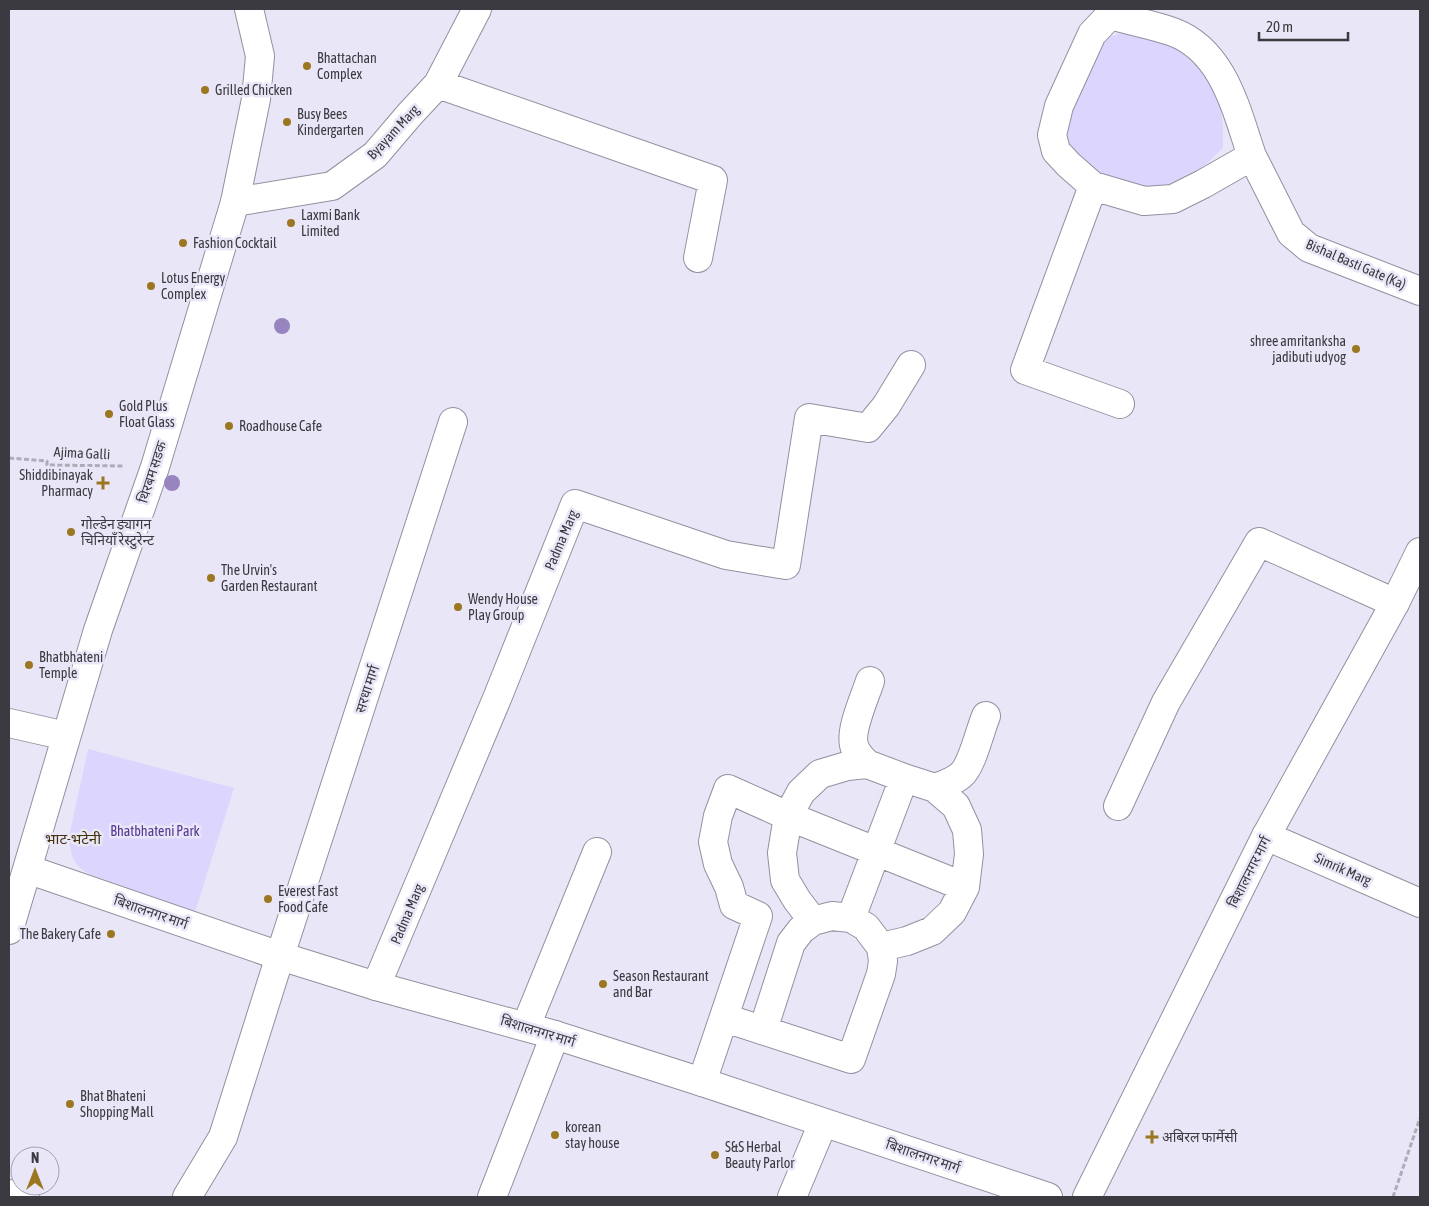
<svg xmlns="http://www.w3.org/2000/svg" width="1429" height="1206" viewBox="0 0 1429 1206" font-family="'Asap Condensed','Noto Sans Devanagari',sans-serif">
<rect width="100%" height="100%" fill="#e9e6f7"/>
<path fill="#dcd5fd" d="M1121 33 1134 34 1189 53 1211 76 1221 110 1223 128V148L1205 165 1180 185 1156 194 1109 181 1081 162 1068 147 1064 131 1067 117 1100 45 1109 37Z
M88 749 234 788 195 912 89 874C72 864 71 855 69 837Z"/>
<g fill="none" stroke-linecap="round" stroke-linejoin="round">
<g stroke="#93909f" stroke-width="30">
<path id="minor" d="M1112 9 1110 15 1092 34 1059 106 1052 135 1056 151 1069 165 1093 186 1025 370 1120 404
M438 84 713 180 698 258
M1252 156 1291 233 1309 248 1420 291
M1093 186 1144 201 1173 199 1203 184 1252 156C1236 110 1224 51 1173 32 1153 25 1131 21 1110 15
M235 202 332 186 375 155 410 114 438 84 477 9
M9 723 66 736
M867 764C862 759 857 754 855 748 848 733 865 697 870 681
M935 788C945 784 953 782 961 775 972 766 980 730 986 716
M1118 806 1166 702 1259 542 1395 603
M1266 836 1420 903
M851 918 904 778
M813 921 797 900 785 880 782 853 788 816 801 792 820 774 847 766 867 764 904 778 935 788 956 806 967 830 969 854 965 887 952 912 932 931 907 941 881 947
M376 986 498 696 575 504 726 555 786 565 809 418 868 428 886 406 911 365
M725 1018 851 1059 881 974 883 961 881 947 866 927 851 918 832 916 813 921 801 930 791 943 763 1030
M526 1026 597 852
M702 1082 758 916 734 905 729 887 718 864 713 842 718 816 728 789 788 816 965 887
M9 1194 25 1197
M187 1197 223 1137 280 956 453 422
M492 1197 555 1035
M792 1197 823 1123"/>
</g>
<g stroke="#93909f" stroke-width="30">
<path id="major" d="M27 869 280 956 376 986 555 1035 702 1082 1048 1197
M9 930 98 630 155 467 235 202 256 99 260 56 249 9
M1087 1197 1266 836 1395 603 1420 552"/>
</g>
<path stroke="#aeacb9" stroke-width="3" stroke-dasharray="5 2.5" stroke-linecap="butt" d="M9 458 47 461V465L124 466
M1393 1197 1420 1118"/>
<use href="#minor" stroke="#fff" stroke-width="28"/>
<use href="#major" stroke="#fff" stroke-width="28"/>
</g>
<g fill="#9885c0">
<circle cx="282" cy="326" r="8"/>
<circle cx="172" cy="483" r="8"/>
</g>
<g fill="#9b7722" stroke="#e9e6f7" stroke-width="2">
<circle cx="307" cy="66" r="5"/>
<circle cx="205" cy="90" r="5"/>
<circle cx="287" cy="122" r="5"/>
<circle cx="291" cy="223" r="5"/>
<circle cx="183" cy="243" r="5"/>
<circle cx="151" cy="286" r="5"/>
<circle cx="1356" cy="349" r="5"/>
<circle cx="109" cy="414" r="5"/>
<circle cx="229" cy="426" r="5"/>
<path d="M100.5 475.5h5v5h5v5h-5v5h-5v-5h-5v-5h5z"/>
<circle cx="71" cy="532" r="5"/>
<circle cx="211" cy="578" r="5"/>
<circle cx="458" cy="607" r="5"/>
<circle cx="29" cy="665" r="5"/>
<circle cx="268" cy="899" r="5"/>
<circle cx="111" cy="934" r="5"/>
<circle cx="603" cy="984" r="5"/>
<circle cx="70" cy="1104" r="5"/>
<circle cx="555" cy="1135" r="5"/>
<path d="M1149.5 1129.5h5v5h5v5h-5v5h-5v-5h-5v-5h5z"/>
<circle cx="715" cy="1155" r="5"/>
</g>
<g text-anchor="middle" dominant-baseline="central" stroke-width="5" stroke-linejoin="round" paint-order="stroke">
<g font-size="14" fill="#3b3a40" stroke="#e9e6f7" text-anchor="start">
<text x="317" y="58">Bhattachan<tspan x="317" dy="16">Complex</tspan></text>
<text x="215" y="90">Grilled Chicken</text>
<text x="297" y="114">Busy Bees<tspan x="297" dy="16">Kindergarten</tspan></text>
<text x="301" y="215">Laxmi Bank<tspan x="301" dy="16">Limited</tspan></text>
<text x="193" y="243">Fashion Cocktail</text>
<text x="161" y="278">Lotus Energy<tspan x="161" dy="16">Complex</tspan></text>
<text x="1346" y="341" text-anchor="end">shree amritanksha<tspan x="1346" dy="16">jadibuti udyog</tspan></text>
<text x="119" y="406">Gold Plus<tspan x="119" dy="16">Float Glass</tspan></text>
<text x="239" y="426">Roadhouse Cafe</text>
<text x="93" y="475" text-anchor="end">Shiddibinayak<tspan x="93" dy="16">Pharmacy</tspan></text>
<text x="81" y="524">गोल्डेन ड्र्यागन<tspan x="81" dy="16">चिनियाँ रेस्टुरेन्ट</tspan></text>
<text x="221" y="570">The Urvin's<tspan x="221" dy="16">Garden Restaurant</tspan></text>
<text x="468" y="599">Wendy House<tspan x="468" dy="16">Play Group</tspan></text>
<text x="39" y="657">Bhatbhateni<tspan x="39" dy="16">Temple</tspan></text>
<text x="278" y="891">Everest Fast<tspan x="278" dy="16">Food Cafe</tspan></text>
<text x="101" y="934" text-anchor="end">The Bakery Cafe</text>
<text x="613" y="976">Season Restaurant<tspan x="613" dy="16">and Bar</tspan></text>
<text x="80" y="1096">Bhat Bhateni<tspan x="80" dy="16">Shopping Mall</tspan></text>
<text x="565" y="1127">korean<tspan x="565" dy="16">stay house</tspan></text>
<text x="1162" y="1137">अबिरल फार्मेसी</text>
<text x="725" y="1147">S&amp;S Herbal<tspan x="725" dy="16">Beauty Parlor</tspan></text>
</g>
<g font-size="14" fill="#3b3a40" stroke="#e9e6f7">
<text transform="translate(393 132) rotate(-47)">Byayam Marg</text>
<text transform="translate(1356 264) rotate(23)">Bishal Basti Gate (Ka)</text>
<text transform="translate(82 453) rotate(3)">Ajima Galli</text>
<text transform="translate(152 472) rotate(-72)">थिरबम सडक</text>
<text transform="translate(561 540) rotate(-67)">Padma Marg</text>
<text transform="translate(367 689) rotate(-72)">सरधा मार्ग</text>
<text transform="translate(1343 869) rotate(24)">Simrik Marg</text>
<text transform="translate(1249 872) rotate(-63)">बिशालनगर मार्ग</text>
<text transform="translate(151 912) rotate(19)">बिशालनगर मार्ग</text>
<text transform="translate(407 914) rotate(-67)">Padma Marg</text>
<text transform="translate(538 1031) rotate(17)">बिशालनगर मार्ग</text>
<text transform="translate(923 1156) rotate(19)">बिशालनगर मार्ग</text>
</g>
<g font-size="14" fill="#553693" stroke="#e9e6f7">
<text x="155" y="831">Bhatbhateni Park</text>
</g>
<g font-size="15" fill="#433109" stroke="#e9e6f7">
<text x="73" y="838">भाट-भटेनी</text>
</g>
</g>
<rect width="1429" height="1206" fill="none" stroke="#3b3a40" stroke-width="20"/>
<g transform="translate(35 1171)"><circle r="24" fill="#e9e6f7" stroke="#a3a1ae"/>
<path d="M0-4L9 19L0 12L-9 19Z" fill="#9b7722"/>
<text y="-8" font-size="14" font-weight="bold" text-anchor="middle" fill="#3b3a40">N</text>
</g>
<path d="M1259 32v8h89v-8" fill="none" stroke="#3b3a40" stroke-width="2.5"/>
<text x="1266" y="32" font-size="15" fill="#3b3a40" stroke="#e9e6f7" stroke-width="4" paint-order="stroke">20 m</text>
</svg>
